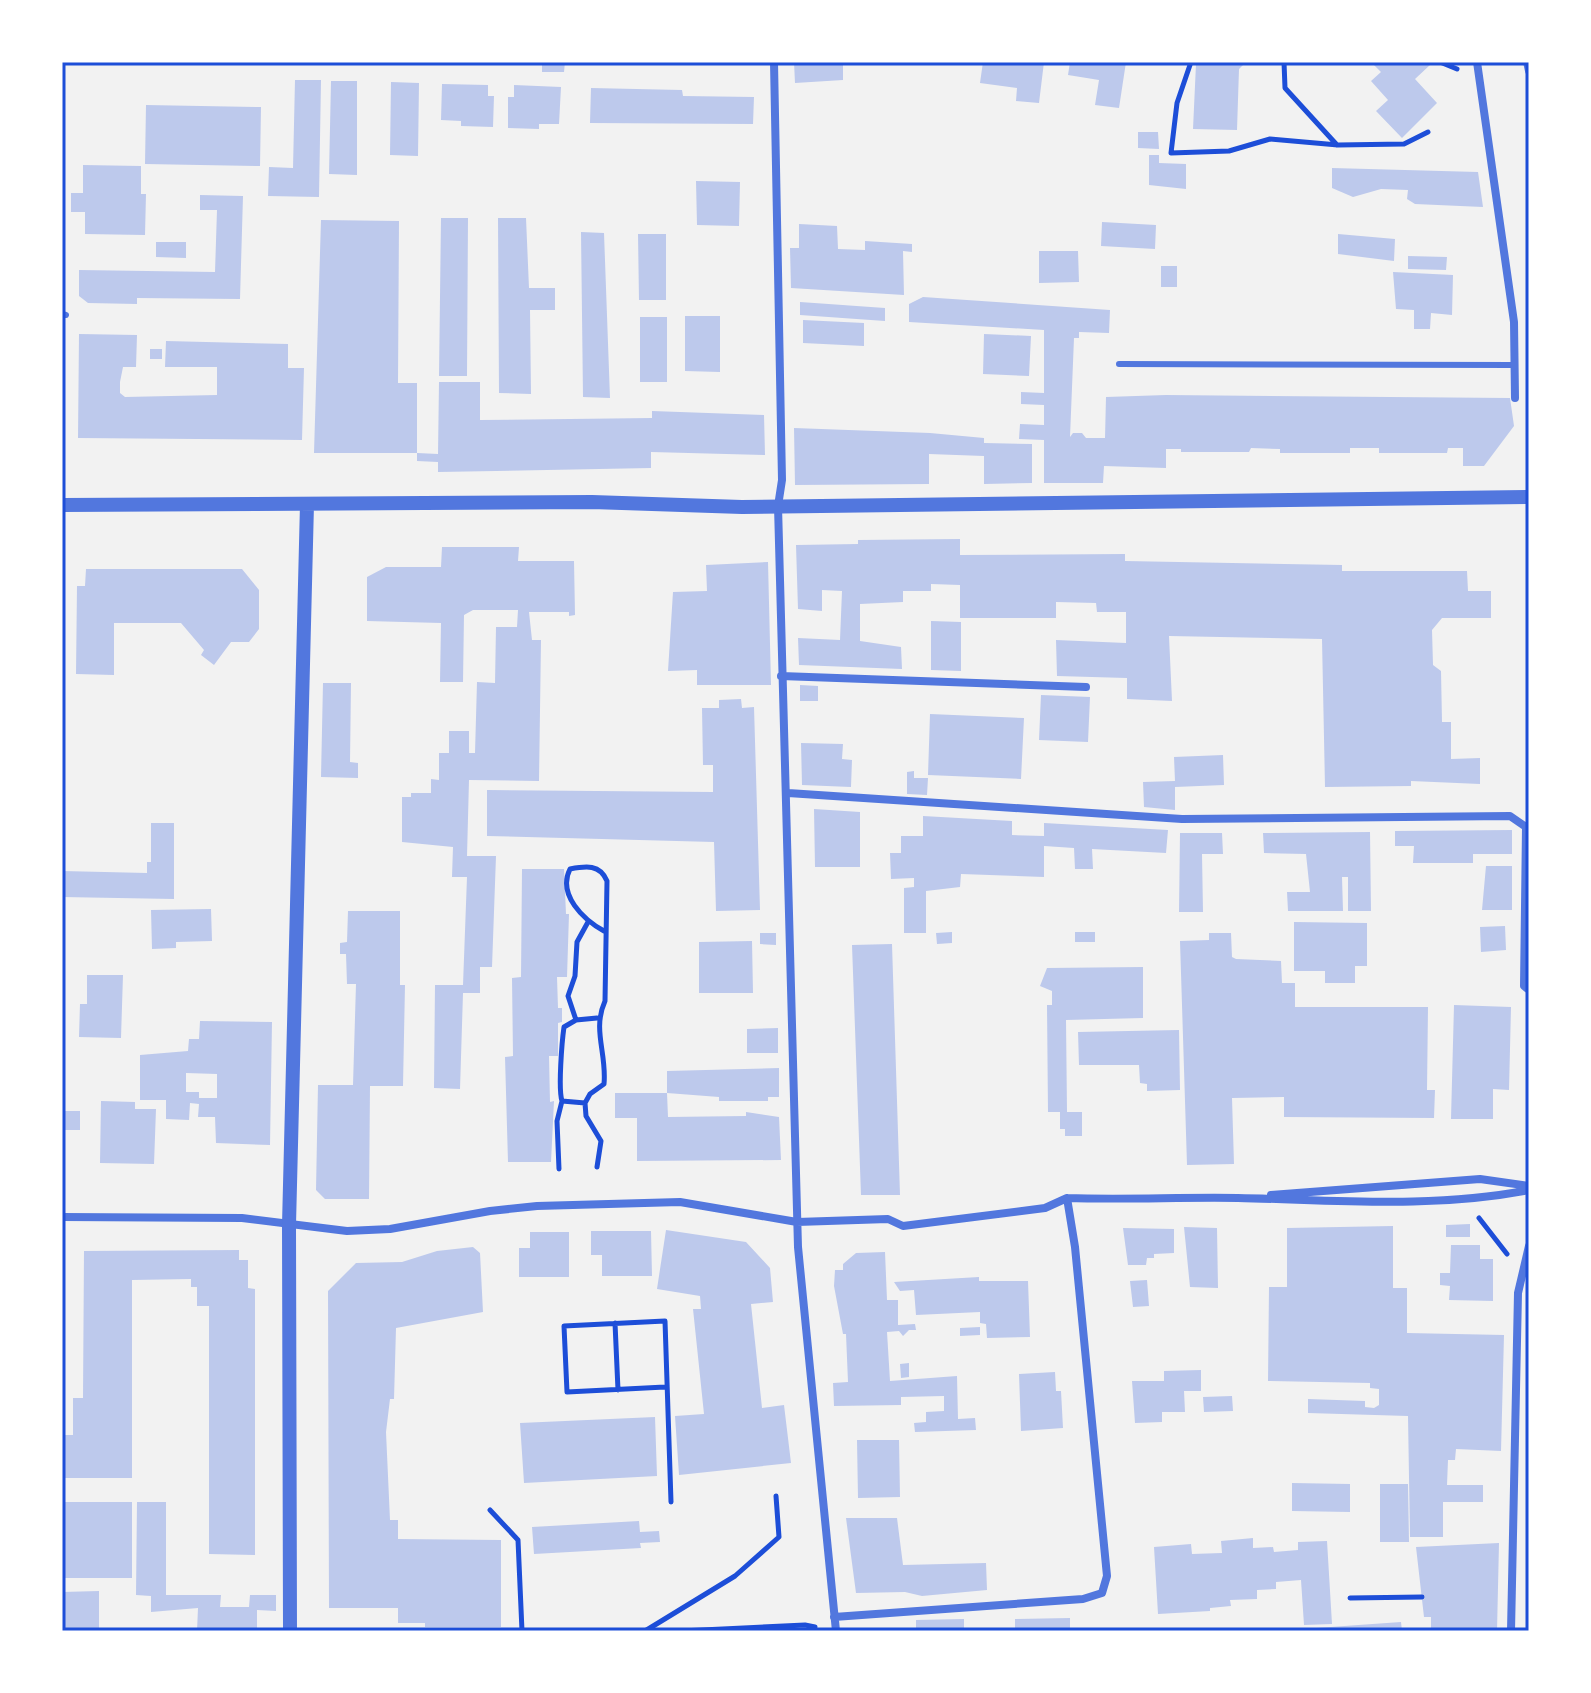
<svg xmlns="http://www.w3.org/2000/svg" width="1591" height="1693" viewBox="0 0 1591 1693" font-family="Lato,sans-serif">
<rect width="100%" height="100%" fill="#f2f2f2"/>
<path fill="#bdc9ec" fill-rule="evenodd" d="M542 62H565L564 72H542Z
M794 62H843V80L795 83Z
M983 62H1044L1039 103 1016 101 1017 88 980 83Z
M1070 62H1126L1119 108 1095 105 1099 80 1068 75Z
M1246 62 1239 69 1237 130 1193 129 1196 64Z
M1371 62H1427L1430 65 1415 79 1437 103 1402 138 1376 111 1388 100 1371 81 1381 72Z
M295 80H321L319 197 268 196 269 167 293 168Z
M331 81H357V175L329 174Z
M391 82 419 83 418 156 390 155Z
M442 84 488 85V96H494L493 127 461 126V121L441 120Z
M514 85 561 87 559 124H539V129L508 128V97H514Z
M591 88 682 90 683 96 754 97 753 124 590 123Z
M146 105 261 107 260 166 145 164Z
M1138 132H1158L1159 149 1138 148Z
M1149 155H1159V163L1186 164V189L1149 185Z
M83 165 141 166V194H146L145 235 85 234V212H71V193H83Z
M1332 168 1478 172 1483 207 1415 204 1407 199 1408 190 1381 189 1353 197 1332 188Z
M696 181 740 182 739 226 697 225Z
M200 195 243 196 240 299 137 298V304L88 303 79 296V270L215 272 217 210H200Z
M441 218H468L467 376H439Z
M498 218H526L529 288H555V310H530L531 394 499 393Z
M321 220 399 221 398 383H417V453L438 454 439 382H480V420L652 418V411L764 415 765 455 651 452V468L438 472V462L417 461V453H314Z
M1102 222 1156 225 1155 249 1101 246Z
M799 224 837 226 838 249 865 250V241L912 244V252L903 251 904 295 791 288 790 248H799Z
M581 232 604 233 610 398 583 397Z
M638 234H666V300H639Z
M1338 234 1395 239 1394 261 1338 254Z
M156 242H186V258L156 257Z
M1039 251H1078L1079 282 1039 283Z
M1408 256 1447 257 1446 270 1408 269Z
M1161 266H1177V287H1161Z
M1393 272 1453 275 1452 315 1431 313 1430 329H1414V310L1396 309Z
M923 297 1110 310 1109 333 1079 332V338H1074L1070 437 1073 433H1082L1086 438H1105L1106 397 1166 395 1510 398 1514 426 1484 466H1463V448H1448L1447 453H1379V448H1350V453H1280V449L1251 448 1249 452H1181V449H1166V468L1104 466 1103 483H1044V440L1019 439 1020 424 1044 425V405L1021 404V392L1044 393V330L909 322V304Z
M800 302 885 308V321L800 315Z
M685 316H720V372L685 371Z
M640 317H667V382H640Z
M803 320 864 323V346L803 343Z
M79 334 137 335 136 367H123L120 382V393L125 397 217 395V367H165L166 341 288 344V368H304L302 440 78 438Z
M984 334 1031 336 1029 376 983 374Z
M150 349H162V359H150Z
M794 428 930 433 984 438V443L1032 444V483L984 484V456L929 454V484L795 485Z
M960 539V555L1125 554V561L1342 565V571H1467L1468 591H1491V618H1442L1432 630 1433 665 1441 671 1442 722H1451V759L1480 758V784L1411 781V786L1325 787 1322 639 1169 636 1172 701 1127 699V678L1057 676 1056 640 1126 643V612H1097L1096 603 1056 602V618H960V585L931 584V591H903V602L860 604V641L901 647 902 669 799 665 798 638 840 640 842 591 822 590V611L798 609 796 545 858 544V540Z
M442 547H519L518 561H574L575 615 569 616V612H529L532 640H541L539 781 469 780 467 856H496L492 967H480V993H463L460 1089 434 1088 435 985H463L467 877H452L453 847 402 842V797H411V793H431V779L439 780V753H449V731H469V753H475L477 682 495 683 496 627H517L518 610H473L464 615 463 682H440L441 623 367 621V577L386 567H441Z
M768 562 771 685H697V670L668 671 673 592 707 591 706 565Z
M86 569H242L259 590V629L249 642H231L214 665 201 655 204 650 181 623H114V675L76 674 77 586H85Z
M931 621 961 622V671L931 670Z
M323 683H351L350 762 358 763V778L321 777Z
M800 685 818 686V701H800Z
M1041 695 1090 697 1088 742 1039 740Z
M741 699 742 708 754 707 760 910 716 911 714 842 487 836V790L713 792V765H703L702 708H719V700Z
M930 714 1024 718 1021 779 928 775Z
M801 743 843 744 842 759 852 760 851 787 802 785Z
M1223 755 1224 785 1175 787V810L1144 807 1143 782 1175 781 1174 757Z
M914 771V778H928L927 795 907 794V772Z
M814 809 860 812V867H815Z
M923 816 1012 821V835L1044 836V823L1168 830 1166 853 1092 849 1093 869H1075L1074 848 1044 846V877L961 874 960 887 926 891V933H904V888L914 887V878L891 879 890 853H901V836H923Z
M151 823H174V899L62 897V871L147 873V862H151Z
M1512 830V854H1473V863H1413L1414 846H1395V831Z
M1370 832 1371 911H1348V877H1342L1343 911H1288L1287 892H1310L1306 854 1264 853 1263 833Z
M1180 833H1222L1223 854H1202L1203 912H1179Z
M1486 866H1512V910H1482Z
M522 869H564L566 914H569L567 977H557L558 1008H562V1022L558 1023V1056H549L550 1102 554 1101 551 1162H508L505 1057 513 1056 512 978 521 977Z
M211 909 212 941 176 942V948L152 949 151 910Z
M348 911H400V985H405L403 1086H370L369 1199H325L316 1190 318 1085H353L356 984H347L346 954H340V943L347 942Z
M1294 922 1367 923V966H1355V983H1325V971H1294Z
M1505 926 1506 950 1481 952 1480 927Z
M952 932V943L937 944 936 933Z
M1075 932H1095V942H1075Z
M760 933H776V945L760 944Z
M1209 933H1231L1232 957 1236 959 1281 961 1282 983H1295V1007H1428L1427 1090H1435L1434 1118 1284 1117V1097L1232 1098 1234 1164 1187 1165 1180 941 1209 940Z
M752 941 753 993H699V942Z
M892 944 900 1195H861L852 945Z
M1143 967V1018L1066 1020 1067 1112H1082V1136H1065V1129H1060V1112H1048L1047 1005H1052V991L1040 986 1047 968Z
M87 975H123L121 1038 79 1037 80 1004H87Z
M1454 1005 1511 1007 1509 1090 1493 1089V1119H1451Z
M200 1021 272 1022 270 1145 216 1143 215 1117H198L199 1104 190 1103 189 1120 166 1119V1100H140V1055L188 1051 189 1039H199ZM186 1073 217 1074V1098H199V1092H186Z
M778 1028V1053H747V1029Z
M1179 1030 1180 1090 1147 1091V1084L1140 1083 1139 1065H1079L1078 1032Z
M779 1068V1097H768V1101H719V1097L667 1093 668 1117 746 1116V1112L779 1117 781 1160 637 1161V1118H615V1093H667V1071Z
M101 1101 135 1102V1109H156L154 1164 100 1163Z
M62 1111H80V1130H62Z
M1470 1224V1237H1446V1225Z
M1393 1226V1288H1407V1333L1504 1335 1501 1451 1456 1449 1455 1460H1448L1447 1485H1483V1502H1443V1537H1410L1408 1416 1308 1413V1399L1365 1401V1407L1374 1408 1379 1405V1389L1370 1388V1383L1268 1381 1269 1287H1287V1228Z
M1184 1227 1217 1228 1218 1288 1190 1287Z
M1123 1228 1174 1229V1253L1154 1254V1258H1147L1146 1265H1128Z
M666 1230 746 1242 770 1268 773 1302 751 1304 762 1408 784 1405 791 1463 679 1475 675 1416 704 1414 693 1309H701L700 1296 657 1289Z
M591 1231H651L652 1276H602V1255H591Z
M530 1232H569V1277H519V1248H530Z
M1451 1245H1480V1259H1493V1301L1449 1300 1450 1286 1440 1285V1273H1450Z
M473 1247 480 1253 483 1312 396 1328 394 1399H390L386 1432 390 1520H398V1539L501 1540V1627H425V1623H398V1608H329L328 1291 356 1263 402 1262 437 1251Z
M239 1250V1260H248V1288L255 1289V1555L209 1554V1306H197V1287H191V1279L132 1280V1478H62V1435H73V1398H83L84 1251Z
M885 1252 887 1300H898V1325L915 1324 916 1330H909L903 1336 899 1331 887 1332 890 1381 957 1376 958 1419 975 1418 976 1430 915 1432 914 1423 926 1422V1412L944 1411V1396L901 1397V1405L834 1406 833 1383 848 1382 846 1334H843L834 1286 835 1270H843V1264L856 1253Z
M979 1277V1281H1028L1030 1337 987 1338 986 1324 980 1323V1312L916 1315 914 1290 900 1291 894 1282Z
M1147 1280 1149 1306 1133 1307 1130 1281Z
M980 1327V1335L960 1336V1328Z
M909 1363V1377L901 1378 900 1364Z
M1201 1370V1391H1184L1185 1412H1162V1422L1135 1423 1132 1381H1164V1371Z
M1055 1372 1056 1391H1061L1063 1428 1021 1431 1019 1374Z
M1232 1396 1233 1411 1204 1412 1203 1397Z
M655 1417 657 1476 524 1483 520 1423Z
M857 1440H899L900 1497 858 1498Z
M1292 1483 1350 1484V1512L1292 1511Z
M1380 1484H1408L1409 1542H1380Z
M62 1502H132V1578H62Z
M137 1502H166V1595H221L220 1607H249L250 1595H276V1611L257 1610V1631H197L198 1608 151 1612V1596L136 1595Z
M846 1518H897L903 1565 986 1563 987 1590 922 1596 905 1592 856 1593Z
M639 1521 640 1532 659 1531 660 1542 640 1543 641 1548 534 1554 532 1527Z
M1253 1538V1548L1273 1547 1274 1552 1298 1550V1542L1327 1541 1332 1624 1304 1625 1301 1580 1276 1582V1589L1257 1590V1599L1230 1600 1231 1606 1210 1608V1611L1158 1614 1154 1547 1191 1544 1192 1554 1222 1553 1221 1541Z
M1499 1543 1497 1631H1431V1617H1424L1416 1547Z
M99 1591V1631H62V1592Z
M1070 1618V1631H1015V1619Z
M964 1619V1631H916V1620Z
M1401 1622 1402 1631H1302V1629Z"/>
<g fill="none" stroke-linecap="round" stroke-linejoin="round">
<path stroke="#1d4ed8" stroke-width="5" d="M1191 62 1177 103 1171 153 1229 151 1270 139 1338 145 1404 144 1428 132
M1284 62 1285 88 1337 145
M1440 62 1457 69
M588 922 577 942 575 976 568 996 576 1020 597 1018
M576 1020 564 1027C562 1041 558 1089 562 1101L585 1103
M597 1167 601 1141 586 1116 585 1103 590 1094 604 1084C607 1053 592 1030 605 1001L607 881C600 864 586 866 570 869 557 895 584 920 604 931
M559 1169 557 1121 562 1101
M1479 1218 1507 1254
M615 1323 618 1390
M665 1387 567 1392 564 1326 665 1321 671 1502
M490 1510 518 1540 522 1631
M1350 1598 1422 1597
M645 1631 735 1576 779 1537 776 1496
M681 1631 805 1625 815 1627"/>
<path stroke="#5277de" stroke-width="6" d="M62 314 66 315
M1119 364 1514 365"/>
<path stroke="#5277de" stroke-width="8" d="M774 62 782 480 778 506 798 1247 836 1631
M1477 62 1514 322 1515 398
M1527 62 1529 71
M781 676 1086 687
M788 793 1182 819 1510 816 1526 827 1524 986 1529 990
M1271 1195 1480 1179 1529 1186
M62 1217 242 1218 347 1231 390 1229 490 1211 537 1206 680 1202 797 1222 888 1219 903 1226 1045 1208 1067 1198C1124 1200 1181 1197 1238 1198 1336 1200 1432 1209 1529 1190
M834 1617 1083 1599 1102 1593 1107 1576 1075 1247 1067 1198
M1511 1631 1518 1293 1529 1246"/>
<path stroke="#5277de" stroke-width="14" d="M62 505 592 502 742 507 1529 497
M290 1631 289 1225 307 504"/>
</g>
<rect width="1591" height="1693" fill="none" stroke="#ffffff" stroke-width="128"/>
<rect x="64" y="64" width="1463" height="1565" fill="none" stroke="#1d4ed8" stroke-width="3"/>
</svg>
